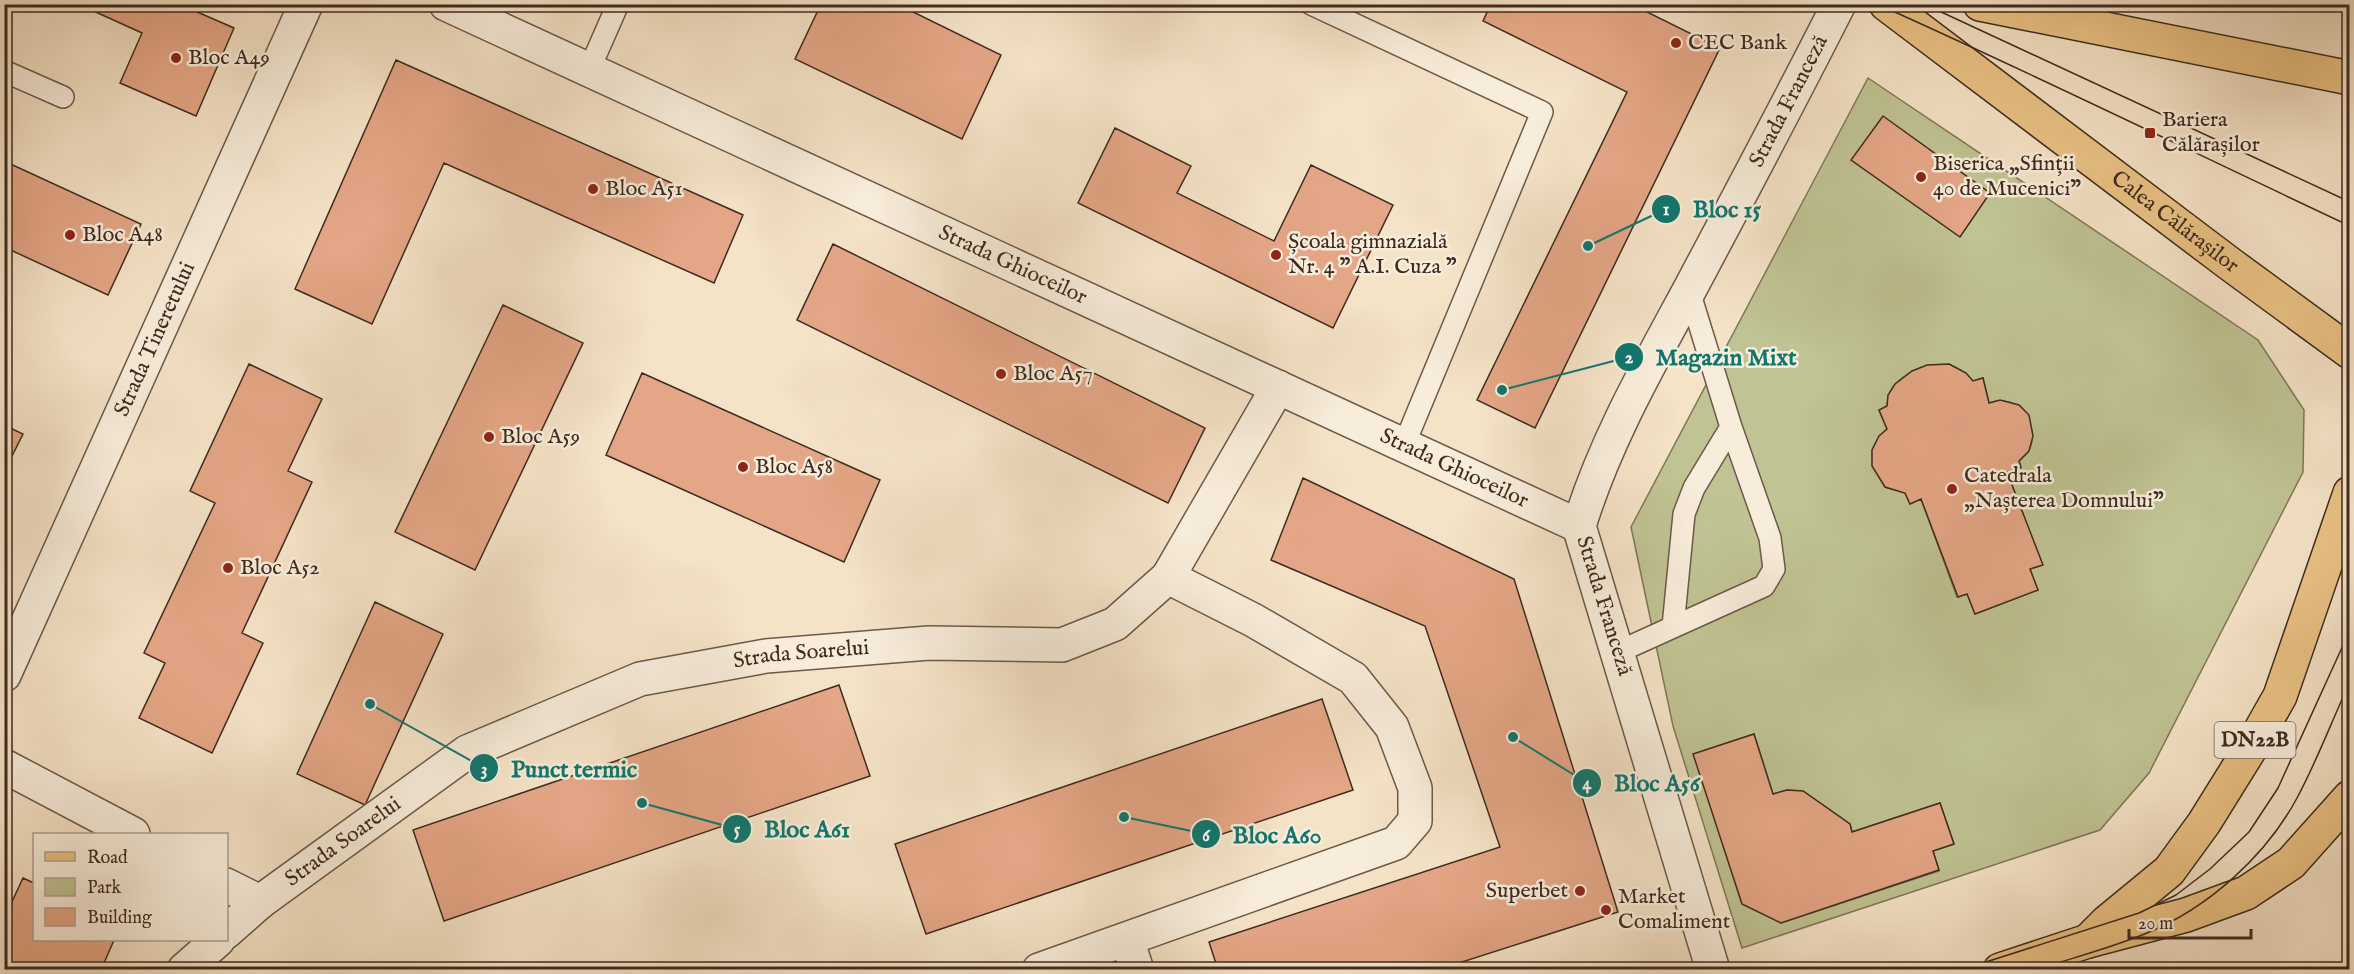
<svg xmlns="http://www.w3.org/2000/svg" width="2354" height="974" viewBox="0 0 2354 974" font-family="'IM FELL English',serif">
<rect width="100%" height="100%" fill="#f5e3c7"/>
<filter id="stains"><feTurbulence type="fractalNoise" baseFrequency=".00333" numOctaves="4"/><feColorMatrix values="0 0 0 0 .2 0 0 0 0 .09 0 0 0 0 .02 0 0 0 .5 -.17"/></filter>
<radialGradient id="worn" r=".72"><stop offset=".6" stop-color="#630" stop-opacity="0"/><stop offset="1" stop-color="#630" stop-opacity=".3"/></radialGradient>
<path fill="#c0c393" stroke="#7f7759" stroke-width="1.5" fill-rule="evenodd" d="M1868 78 2258 340 2304 410 2303 472 2149 773 2100 830 1742 948 1673 726 1631 527ZM1949 364 1966 373 1973 381 1983 378 1989 403C2009 397 2027 406 2031 427 2033 435 2033 443 2029 450 2027 454 2022 458 2019 461L2021 468 2007 472 2042 564 2030 569 2038 590 1975 614 1967 594 1957 597 1921 499 1910 504 1905 493 1885 487C1871 463 1864 451 1887 429L1879 410 1887 406C1889 373 1922 369 1949 364ZM1754 734 1773 794 1787 790 1803 791 1850 824 1852 832 1940 803 1954 844 1933 851 1939 871 1781 923 1742 904 1694 754Z"/>
<path fill="#e4a686" stroke="#3e2b1f" stroke-width="1.5" d="M78 4H179L234 28 196 116 120 83 142 33Z
M821 4H897L1001 55 962 139 795 59Z
M1491 4H1631L1720 48 1535 428 1477 400 1627 92 1483 21Z
M396 60 743 215 714 283 444 163 372 324 295 289Z
M1883 116 1990 193 1960 237 1851 160Z
M1115 128 1191 166 1177 193 1274 241 1311 165 1393 205 1333 328 1078 203Z
M4 161 141 224 108 295 4 247Z
M833 244 1205 428 1168 503 797 320Z
M503 305 583 343 475 570 395 532Z
M249 364 322 399 288 471 312 482 242 633 263 643 212 753 139 718 165 663 144 653 215 503 190 491Z
M1949 364 1966 373 1973 381 1983 378 1989 403 2000 400 2019 405 2029 415 2033 436 2029 451 2019 461 2021 467 2007 472 2043 565 2030 569 2038 590 1975 614 1967 594 1958 597 1921 499 1910 504 1905 493 1885 487 1872 466V450L1879 436 1887 429 1879 410 1887 406 1888 395 1895 384 1912 371 1927 365Z
M642 373 880 480 844 562 606 455Z
M4 425 23 434 4 472Z
M1303 478 1514 579 1618 912 1437 970H1218L1209 942 1500 847 1425 626 1271 560Z
M375 602 443 634 365 805 297 774Z
M839 685 870 776 444 921 413 830Z
M1322 699 1353 790 926 934 895 844Z
M1754 734 1773 794 1787 790 1803 791 1850 824 1852 832 1940 803 1954 844 1933 851 1939 870 1781 923 1742 904 1693 754Z
M23 878 34 883V940H114L101 970H80L70 965 68 970H4V919Z"/>
<g fill="none" stroke-linecap="round" stroke-linejoin="round">
<g stroke="#6c5949" stroke-width="24">
<path id="service" d="M1311 4 1542 112 1404 445
M589 70 618 4
M4 71 63 97
M1673 627 1684 514 1694 488 1731 427
M1618 652 1764 586 1774 569 1770 538 1731 427 1689 291"/>
</g>
<g stroke="#6c5949" stroke-width="36">
<g id="minor">
<path id="s1" d="M446 4 1579 526"/>
<path id="s2" d="M4 675 306 4"/>
<path d="M4 766 133 834"/>
<path d="M226 885 260 902"/>
<path id="s3" d="M226 932 260 902 467 752 640 679 766 656 929 643 1062 645 1115 624 1168 577 1278 387"/>
<path d="M1127 940 1137 970"/>
<path d="M184 970 218 940"/>
<path d="M1039 970 1396 843 1415 821V788L1392 727 1353 678 1253 620 1168 577"/>
<path id="s4" d="M1713 970 1579 526C1605 441 1649 365 1691 287 1741 193 1791 99 1839 4"/>
</g>
</g>
<g stroke="#3e2b1f" stroke-width="36">
<g id="primary">
<path id="s5" d="M1886 4 2230 264 2350 352"/>
<path d="M1980 4 2350 78"/>
<path d="M2088 941 2107 922 2169 871 2204 823 2250 749 2280 696 2350 493"/>
<path d="M2000 970 2088 941 2186 915 2246 893 2291 863 2350 797"/>
</g>
</g>
<use href="#service" stroke="#f8eddb" stroke-width="21"/>
<use href="#minor" stroke="#f8eddb" stroke-width="33"/>
<use href="#primary" stroke="#eac284" stroke-width="33"/>
<path stroke="#3e2b1f" stroke-width="1.5" d="M1877 4C2036 75 2192 152 2350 226
M1924 4 2350 202
M1961 970 2139 913 2176 895 2210 869 2249 832 2278 788 2350 630
M2035 970C2072 958 2111 948 2147 933 2208 908 2266 856 2297 798 2317 761 2332 720 2350 682"/>
</g>
<g fill="#8f2418" stroke="#f8eddb" stroke-width="2">
<circle cx="1676" cy="43" r="6"/>
<circle cx="176" cy="58" r="6"/>
<rect x="2144" y="127" width="12" height="12" rx="3"/>
<circle cx="1921" cy="177" r="6"/>
<circle cx="593" cy="189" r="6"/>
<circle cx="70" cy="235" r="6"/>
<circle cx="1276" cy="255" r="6"/>
<circle cx="1001" cy="374" r="6"/>
<circle cx="489" cy="437" r="6"/>
<circle cx="743" cy="467" r="6"/>
<circle cx="1952" cy="489" r="6"/>
<circle cx="228" cy="568" r="6"/>
<circle cx="1580" cy="891" r="6"/>
<circle cx="1606" cy="910" r="6"/>
</g>
<g text-anchor="middle" dominant-baseline="central" stroke-width="5" stroke-linejoin="round" paint-order="stroke">
<rect fill="#f8eddb" stroke="#766557" stroke-width="1.5" x="2214.5" y="722" width="81" height="36" rx="4.5"/>
<g font-size="21" font-weight="bold" fill="#3e2b1f">
<text x="2255" y="740">DN22B</text>
</g>
<g font-size="22" fill="#3e2b1f" stroke="#f8eddb" text-anchor="start">
<text x="1688" y="43">CEC Bank</text>
<text x="188" y="58">Bloc A49</text>
<text x="2162" y="120">Bariera<tspan x="2162" dy="25">Călărașilor</tspan></text>
<text x="1933" y="164">Biserica „Sfinții<tspan x="1933" dy="25">40 de Mucenici"</tspan></text>
<text x="605" y="189">Bloc A51</text>
<text x="82" y="235">Bloc A48</text>
<text x="1288" y="242">Școala gimnazială<tspan x="1288" dy="25">Nr. 4 " A.I. Cuza "</tspan></text>
<text x="1013" y="374">Bloc A57</text>
<text x="501" y="437">Bloc A59</text>
<text x="755" y="467">Bloc A58</text>
<text x="1964" y="476">Catedrala<tspan x="1964" dy="25">„Nașterea Domnului"</tspan></text>
<text x="240" y="568">Bloc A52</text>
<text x="1568" y="891" text-anchor="end">Superbet</text>
<text x="1618" y="897">Market<tspan x="1618" dy="25">Comaliment</tspan></text>
</g>
<g font-size="22" fill="#3e2b1f" stroke="#f8eddb">
<text stroke="none"><textPath href="#s4" startOffset="938">Strada Franceză</textPath></text>
<text stroke="none"><textPath href="#s5" startOffset="362">Calea Călărașilor</textPath></text>
<text stroke="none"><textPath href="#s1" startOffset="624">Strada Ghioceilor</textPath></text>
<text stroke="none"><textPath href="#s2" startOffset="368">Strada Tineretului</textPath></text>
<text stroke="none"><textPath href="#s1" startOffset="1110">Strada Ghioceilor</textPath></text>
<text transform="translate(1604 606) rotate(73)">Strada Franceză</text>
<text stroke="none"><textPath href="#s3" startOffset="652">Strada Soarelui</textPath></text>
<text stroke="none"><textPath href="#s3" startOffset="148">Strada Soarelui</textPath></text>
</g>
</g>
<path fill="none" stroke="#0f766e" stroke-width="2" d="M1588 246L1666 209M1502 390L1629 357M370 704L484 768M1513 737L1587 783M642 803L737 829M1124 817L1206 834"/>
<g fill="#0f766e" stroke="#f8eddb" stroke-width="2">
<circle cx="1588" cy="246" r="6"/>
<circle cx="1502" cy="390" r="6"/>
<circle cx="370" cy="704" r="6"/>
<circle cx="1513" cy="737" r="6"/>
<circle cx="642" cy="803" r="6"/>
<circle cx="1124" cy="817" r="6"/>
<circle cx="1666" cy="209" r="15"/>
<circle cx="1629" cy="357" r="15"/>
<circle cx="484" cy="768" r="15"/>
<circle cx="1587" cy="783" r="15"/>
<circle cx="737" cy="829" r="15"/>
<circle cx="1206" cy="834" r="15"/>
</g>
<g font-size="18" text-anchor="middle" font-weight="bold" fill="#fff">
<text x="1666" y="215">1</text>
<text x="1629" y="363">2</text>
<text x="484" y="775">3</text>
<text x="1587" y="789">4</text>
<text x="737" y="835">5</text>
<text x="1206" y="841">6</text>
</g>
<g font-size="24" text-anchor="middle" font-weight="bold" fill="#0f766e" stroke="#f8eddb" stroke-width="5" stroke-linejoin="round" paint-order="stroke">
<text x="1727" y="217">Bloc 15</text>
<text x="1726" y="365">Magazin Mixt</text>
<text x="574" y="777">Punct termic</text>
<text x="1657" y="791">Bloc A56</text>
<text x="807" y="837">Bloc A61</text>
<text x="1277" y="843">Bloc A60</text>
</g>
<rect width="2354" height="974" fill="none" stroke="#f5e3c7" stroke-width="24"/>
<rect x="6" y="6" width="2342" height="962" fill="none" stroke="#3e2b1f" stroke-width="3"/>
<rect x="12" y="12" width="2330" height="950" fill="none" stroke="#3e2b1f" stroke-width="1.5"/>
<rect x="33" y="833" width="195" height="108" fill="#f8eddb" stroke="#ae9f90" stroke-width="1.5"/>
<rect x="45" y="852" width="30" height="9" fill="#eac284" stroke="#ae9f90" stroke-width="1.5"/>
<text x="87" y="863" font-size="18" fill="#3e2b1f">Road</text>
<rect x="45" y="878" width="30" height="18" fill="#c0c393" stroke="#ae9f90" stroke-width="1.5"/>
<text x="87" y="893" font-size="18" fill="#3e2b1f">Park</text>
<rect x="45" y="908" width="30" height="18" fill="#e4a686" stroke="#ae9f90" stroke-width="1.5"/>
<text x="87" y="923" font-size="18" fill="#3e2b1f">Building</text>
<path d="M2129 929v9h122v-9" fill="none" stroke="#3e2b1f" stroke-width="3"/>
<text x="2138" y="929" font-size="18" fill="#3e2b1f" stroke="#f8eddb" stroke-width="4.5" paint-order="stroke">20 m</text>
<rect width="100%" height="100%" filter="url(#stains)"/>
<rect width="100%" height="100%" fill="url(#worn)"/>
</svg>
